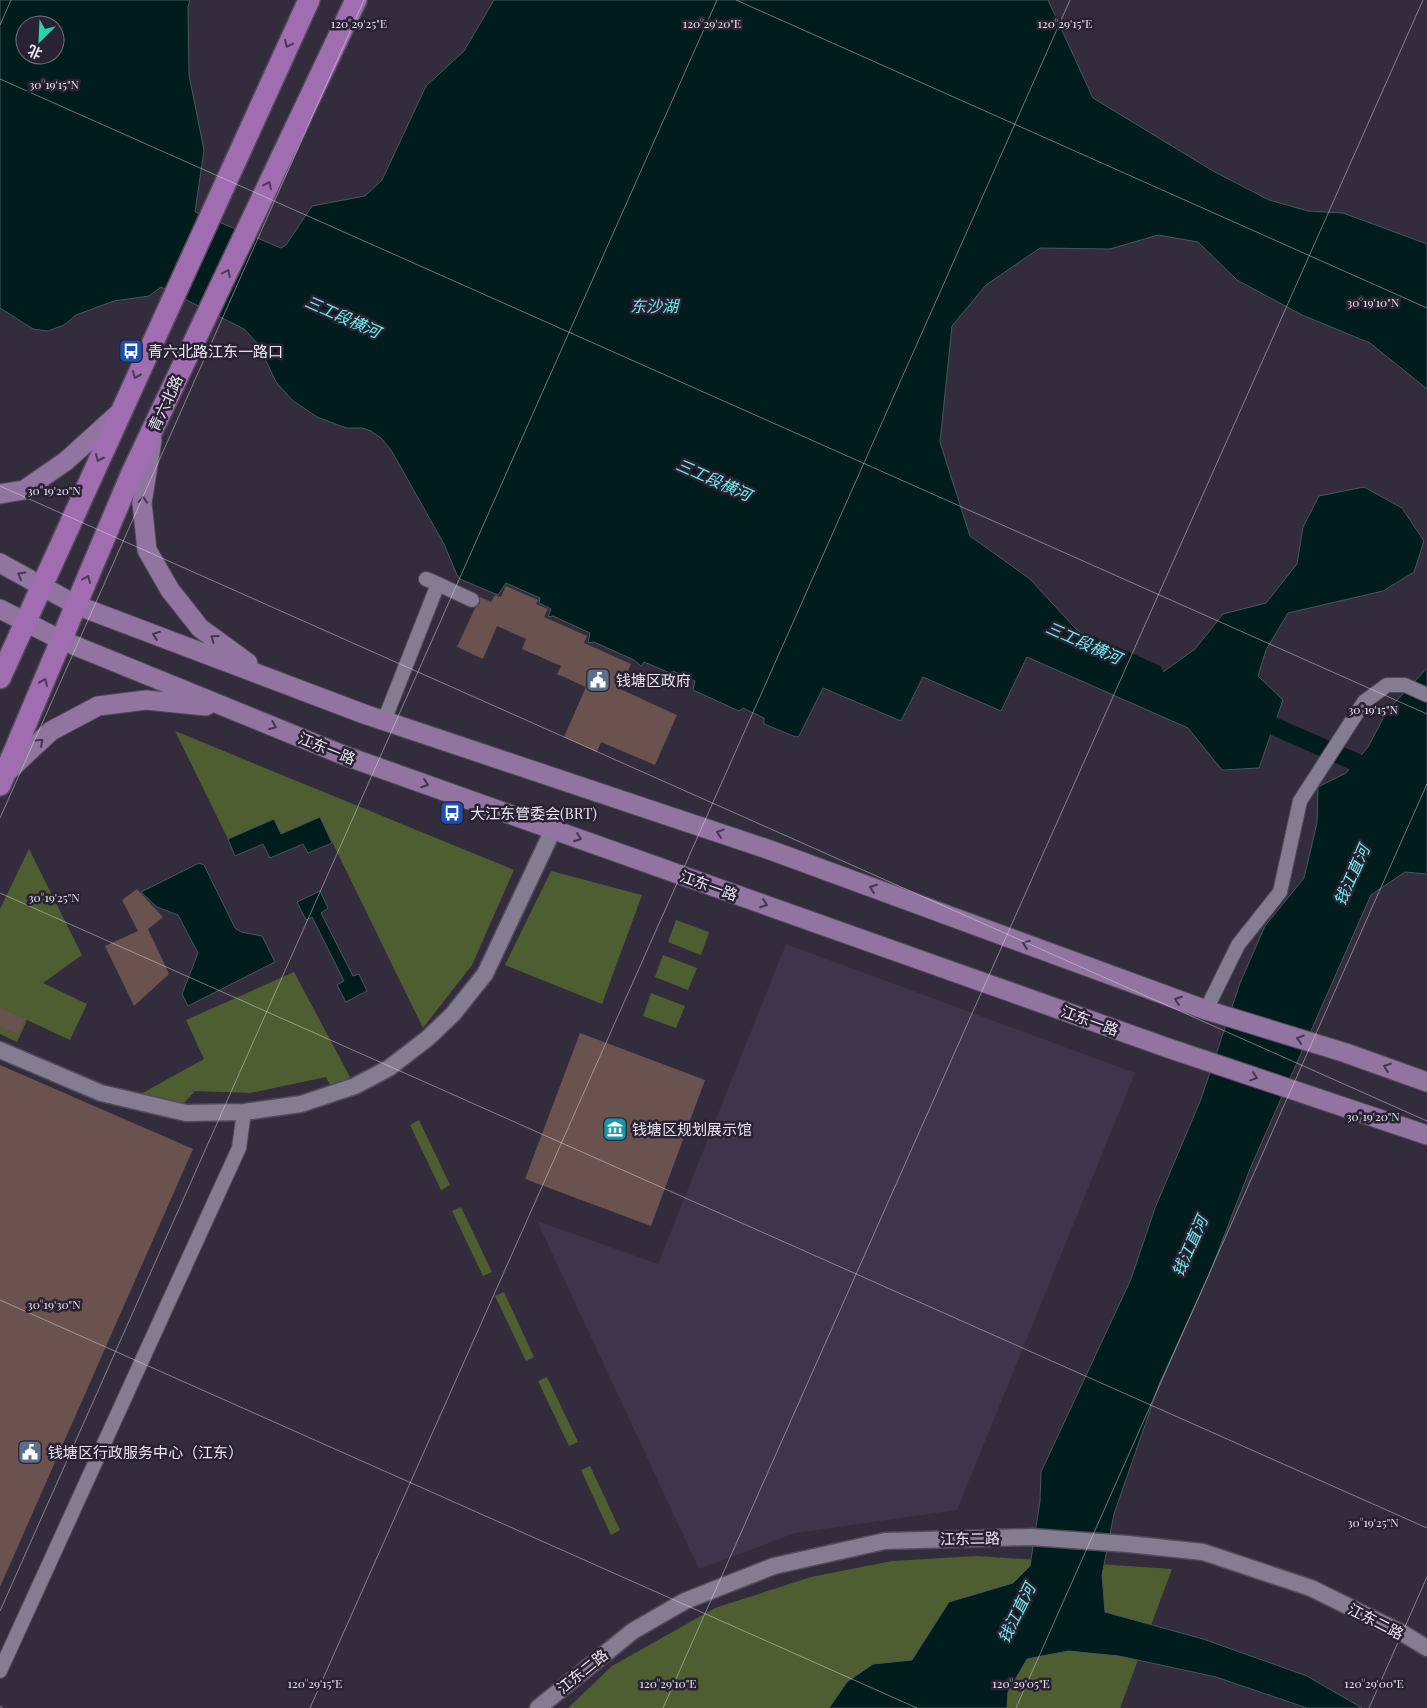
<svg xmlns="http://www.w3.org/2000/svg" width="1427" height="1708" viewBox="0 0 1427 1708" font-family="'Playfair Display','Noto Sans SC',serif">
<rect width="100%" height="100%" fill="#332c3d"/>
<path fill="#3e344b" d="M786 944 1135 1073 957 1510 795 1533 699 1569 537 1221 658 1264Z"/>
<path fill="#4e5e31" d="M175 731 514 870 472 965 423 1028 320 817 281 834 274 819 228 839Z
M29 849 82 955 43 983 87 1004 70 1040 27 1020 17 1042 0 1034V909Z
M551 871 642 895 602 1004 505 965Z
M676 920 709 932 701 955 668 942Z
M663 955 697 968 688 990 655 977Z
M294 972 350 1077 331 1087 326 1077 250 1093 195 1091 184 1103 139 1095 204 1059 186 1020Z
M651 993 685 1006 676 1028 643 1016Z
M419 1120 450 1185 441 1190 410 1125Z
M461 1207 492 1272 483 1276 452 1211Z
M504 1292 534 1357 526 1361 495 1296Z
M547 1377 578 1442 569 1446 538 1381Z
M590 1466 620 1530 611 1535 581 1470Z
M977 1556 1172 1569 1120 1708H568L612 1666 715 1608 811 1577 892 1561Z"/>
<path fill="#011c1c" stroke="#47585c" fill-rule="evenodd" d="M0 0H190L188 7 189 75 204 150 195 212 281 248 286 245 312 206 365 196 382 180 426 86 464 51 494 0H1048L1093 98 1213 171 1269 200 1308 211 1343 213 1427 244V389L1370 343 1302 315 1237 280 1198 242 1158 235 1110 249 1040 248 986 285 952 326 940 442 970 536 1030 579 1076 629 1120 660 1163 672 1195 649 1223 614 1266 603 1297 564 1303 527 1319 496 1364 487 1402 508 1424 541 1414 572 1383 591 1288 613 1266 650 1258 676 1283 700 1259 768 1222 770 1188 728 1027 657 1001 711 923 677 901 721 823 688 799 736 796 737 764 724V718L743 708 739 711 693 690 695 681 673 671 670 673 644 662 641 666 634 660 594 642 588 643 590 633 553 616 548 617 551 609 539 603 540 598 506 583 498 595 460 579 457 575 444 544 391 450 381 438 371 431 362 428H346L317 417 292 400 276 382 258 344 244 329 161 287 149 296 114 301 76 315 64 325 48 331 33 329 0 308ZM25 25H55V55H25Z
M1427 668V874L1405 872 1371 895 1250 1169 1209 1275 1160 1382 1114 1514 1102 1575 1105 1612 1203 1639 1307 1676 1362 1708H1307L1216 1677 1119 1656 1068 1651 1027 1659 1008 1692 1007 1708H829L847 1682 873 1664 912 1660 949 1602 1013 1583 1030 1566 1040 1501 1041 1472 1131 1279 1155 1208 1201 1099 1240 983 1265 926 1304 878 1317 823 1318 787 1346 773 1368 747 1387 711Z
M320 817 332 843 308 853 303 844 270 858 263 844 235 856 228 839 274 819 281 834Z
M199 863 204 865 235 928 241 932 262 936 275 962 188 1006 182 994 198 953 178 915 157 907 141 892Z
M320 891 328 908 321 913 353 976 359 974 367 991 346 1002 337 985 344 981 312 917 306 920 297 902Z"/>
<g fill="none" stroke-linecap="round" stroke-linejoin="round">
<path stroke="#011c1c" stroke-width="18" d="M1091 645 1154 673
M1253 717 1376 771"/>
</g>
<path fill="#6a534f" d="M506 586 538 600 536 604 548 609 544 617 587 636 584 643 631 664 620 689 677 715 655 765 601 742 597 752 564 737 586 687 557 674 561 666 522 649 526 639 497 626 483 659 457 647 475 608 480 603V597L491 602 495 595 501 597Z
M137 889 163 917 148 929 169 974 134 1006 105 946 138 931 122 900Z
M0 1008 25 1019 18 1034 0 1026Z
M580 1033 705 1080 651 1226 525 1179Z
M0 1065 193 1149 0 1587Z"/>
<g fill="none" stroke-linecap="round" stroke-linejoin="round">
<g stroke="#514a59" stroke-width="16">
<path id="minor" d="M426 579 438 584
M384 721 438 584 472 600
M1206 1010 1238 945 1280 892 1300 801 1364 702 1387 685H1405L1427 695
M0 1671 239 1148 244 1112"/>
</g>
<g stroke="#514a59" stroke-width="19">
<path id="tertiary" d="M0 1050 101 1093 186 1113 244 1112 301 1104 355 1086 389 1068 428 1038 453 1014 485 974 553 830
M538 1708 633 1631 685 1601 774 1566 885 1541 1031 1537 1128 1544 1203 1552 1311 1588 1404 1634 1427 1648"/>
</g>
<g stroke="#514a59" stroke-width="21">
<path id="secondary" d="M152 440 142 503 147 550 170 590 200 628 248 663
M0 494 24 490 66 461 119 413
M0 563 76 605 364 714 770 850 1206 1010 1346 1053 1427 1082
M0 609 61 640 343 755 1168 1048 1427 1135
M5 774 51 731 98 706 146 700 206 706"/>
</g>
<g stroke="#514a59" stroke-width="24">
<path id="primary" d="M0 678 309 0
M0 785 131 475 356 0"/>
</g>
<use href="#minor" stroke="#847c90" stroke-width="14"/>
<use href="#tertiary" stroke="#847c90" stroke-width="16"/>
<use href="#secondary" stroke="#9274a0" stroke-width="19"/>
<use href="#primary" stroke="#a06db0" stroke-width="21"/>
</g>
<defs><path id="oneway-chevron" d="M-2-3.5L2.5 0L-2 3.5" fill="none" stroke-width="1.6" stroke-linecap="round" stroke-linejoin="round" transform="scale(1.25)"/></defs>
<g stroke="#4d3858">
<use href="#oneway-chevron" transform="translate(288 44) rotate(115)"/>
<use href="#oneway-chevron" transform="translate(268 185) rotate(-65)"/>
<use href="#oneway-chevron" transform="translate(227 273) rotate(-65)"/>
<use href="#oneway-chevron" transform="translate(136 375) rotate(114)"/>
<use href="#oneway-chevron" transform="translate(99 458) rotate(114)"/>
<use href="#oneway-chevron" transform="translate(87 579) rotate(-67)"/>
<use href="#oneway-chevron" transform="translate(44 682) rotate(-67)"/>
</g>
<g stroke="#43364e">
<use href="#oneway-chevron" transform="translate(143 500) rotate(-86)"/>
<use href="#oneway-chevron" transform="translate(21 575) rotate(-150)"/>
<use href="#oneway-chevron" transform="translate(156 635) rotate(-159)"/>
<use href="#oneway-chevron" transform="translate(214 638) rotate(-144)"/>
<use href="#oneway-chevron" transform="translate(273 726) rotate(22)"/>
<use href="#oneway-chevron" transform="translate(40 742) rotate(-43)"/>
<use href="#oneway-chevron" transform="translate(425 784) rotate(20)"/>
<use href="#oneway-chevron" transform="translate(720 833) rotate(-162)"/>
<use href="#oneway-chevron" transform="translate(578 838) rotate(20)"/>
<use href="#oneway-chevron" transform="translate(873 888) rotate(-160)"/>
<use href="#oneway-chevron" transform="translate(764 904) rotate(20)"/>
<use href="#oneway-chevron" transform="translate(1026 944) rotate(-160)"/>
<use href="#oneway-chevron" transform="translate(1178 1000) rotate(-160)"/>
<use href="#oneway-chevron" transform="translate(1300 1039) rotate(-163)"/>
<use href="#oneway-chevron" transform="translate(1387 1067) rotate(-160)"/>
<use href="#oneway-chevron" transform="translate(1254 1077) rotate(18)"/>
</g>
<path fill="none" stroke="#eae5f1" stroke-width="1" stroke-opacity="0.45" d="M736 0 1427 308M0 25 11 0M0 79 1427 714M0 486 1427 1121M0 818 364 0M0 893 1427 1528M0 1300 917 1708M0 1611 717 0M0 1706 3 1708M310 1708 1070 0M663 1708 1423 0M1016 1708 1427 784M1369 1708 1427 1577"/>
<defs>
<g id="bus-square" transform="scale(1.25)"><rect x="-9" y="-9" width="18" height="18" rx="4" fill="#1a4fb4" stroke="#292233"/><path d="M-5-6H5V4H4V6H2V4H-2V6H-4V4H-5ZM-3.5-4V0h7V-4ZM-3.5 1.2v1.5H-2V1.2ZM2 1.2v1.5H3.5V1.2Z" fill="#fff"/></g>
<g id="civic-square" transform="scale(1.25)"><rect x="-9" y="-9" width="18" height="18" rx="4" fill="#5c6f8a" stroke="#292233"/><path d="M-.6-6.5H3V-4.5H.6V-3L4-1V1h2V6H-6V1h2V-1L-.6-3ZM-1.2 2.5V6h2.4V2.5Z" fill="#fff"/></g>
<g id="museum-square" transform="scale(1.25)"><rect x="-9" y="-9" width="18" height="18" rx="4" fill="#0f9aa8" stroke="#292233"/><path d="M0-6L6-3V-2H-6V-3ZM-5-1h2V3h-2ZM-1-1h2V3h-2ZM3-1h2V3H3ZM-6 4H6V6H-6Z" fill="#fff"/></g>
</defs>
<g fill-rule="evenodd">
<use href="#bus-square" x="131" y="351"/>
<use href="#civic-square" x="598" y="680"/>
<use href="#bus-square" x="452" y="813"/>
<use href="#museum-square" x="615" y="1129"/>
<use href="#civic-square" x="30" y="1452"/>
</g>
<g text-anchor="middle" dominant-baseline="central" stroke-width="5" stroke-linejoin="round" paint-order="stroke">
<g font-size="15" fill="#eae5f1" stroke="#292233" text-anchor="start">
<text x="148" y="351">青六北路江东一路口</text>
<text x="616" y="680">钱塘区政府</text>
<text x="470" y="813">大江东管委会(BRT)</text>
<text x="632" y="1129">钱塘区规划展示馆</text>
<text x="48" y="1452">钱塘区行政服务中心（江东）</text>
</g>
<g font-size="15" fill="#eae5f1" stroke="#292233">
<text transform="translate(165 403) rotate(-65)">青六北路</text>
<text transform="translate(327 748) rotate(22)">江东一路</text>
<text transform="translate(709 885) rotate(20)">江东一路</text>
<text transform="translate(1090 1020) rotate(20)">江东一路</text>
<text transform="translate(970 1538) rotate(-1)">江东二路</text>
<text transform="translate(1376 1621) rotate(27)">江东二路</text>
<text transform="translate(582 1671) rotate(-39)">江东二路</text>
</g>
<g font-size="16" font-style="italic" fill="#6deeee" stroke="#292233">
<text x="654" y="305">东沙湖</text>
<text transform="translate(343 316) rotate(24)">三工段横河</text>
<text transform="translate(714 479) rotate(24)">三工段横河</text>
<text transform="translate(1084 642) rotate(24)">三工段横河</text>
<text transform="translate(1351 875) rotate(-66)">钱江直河</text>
<text transform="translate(1189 1246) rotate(-66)">钱江直河</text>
<text transform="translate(1016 1613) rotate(-64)">钱江直河</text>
</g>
</g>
<g font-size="12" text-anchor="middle" fill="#eae5f1" stroke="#292233" stroke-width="5" stroke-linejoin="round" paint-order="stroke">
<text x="359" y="28">120°29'25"E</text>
<text x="712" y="28">120°29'20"E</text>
<text x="1065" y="28">120°29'15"E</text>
<text x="54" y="89">30°19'15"N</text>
<text x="1373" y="307">30°19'10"N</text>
<text x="54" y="495">30°19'20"N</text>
<text x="1373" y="714">30°19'15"N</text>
<text x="54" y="902">30°19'25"N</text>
<text x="1373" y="1121">30°19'20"N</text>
<text x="54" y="1309">30°19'30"N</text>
<text x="1373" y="1527">30°19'25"N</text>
<text x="315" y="1688">120°29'15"E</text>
<text x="668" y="1688">120°29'10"E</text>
<text x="1021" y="1688">120°29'05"E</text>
<text x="1374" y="1688">120°29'00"E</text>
</g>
<g transform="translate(40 40) rotate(204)"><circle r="24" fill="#292233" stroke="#76707f"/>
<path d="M0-4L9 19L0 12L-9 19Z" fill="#27d5ad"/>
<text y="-8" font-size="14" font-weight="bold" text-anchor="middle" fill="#eae5f1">北</text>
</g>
</svg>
